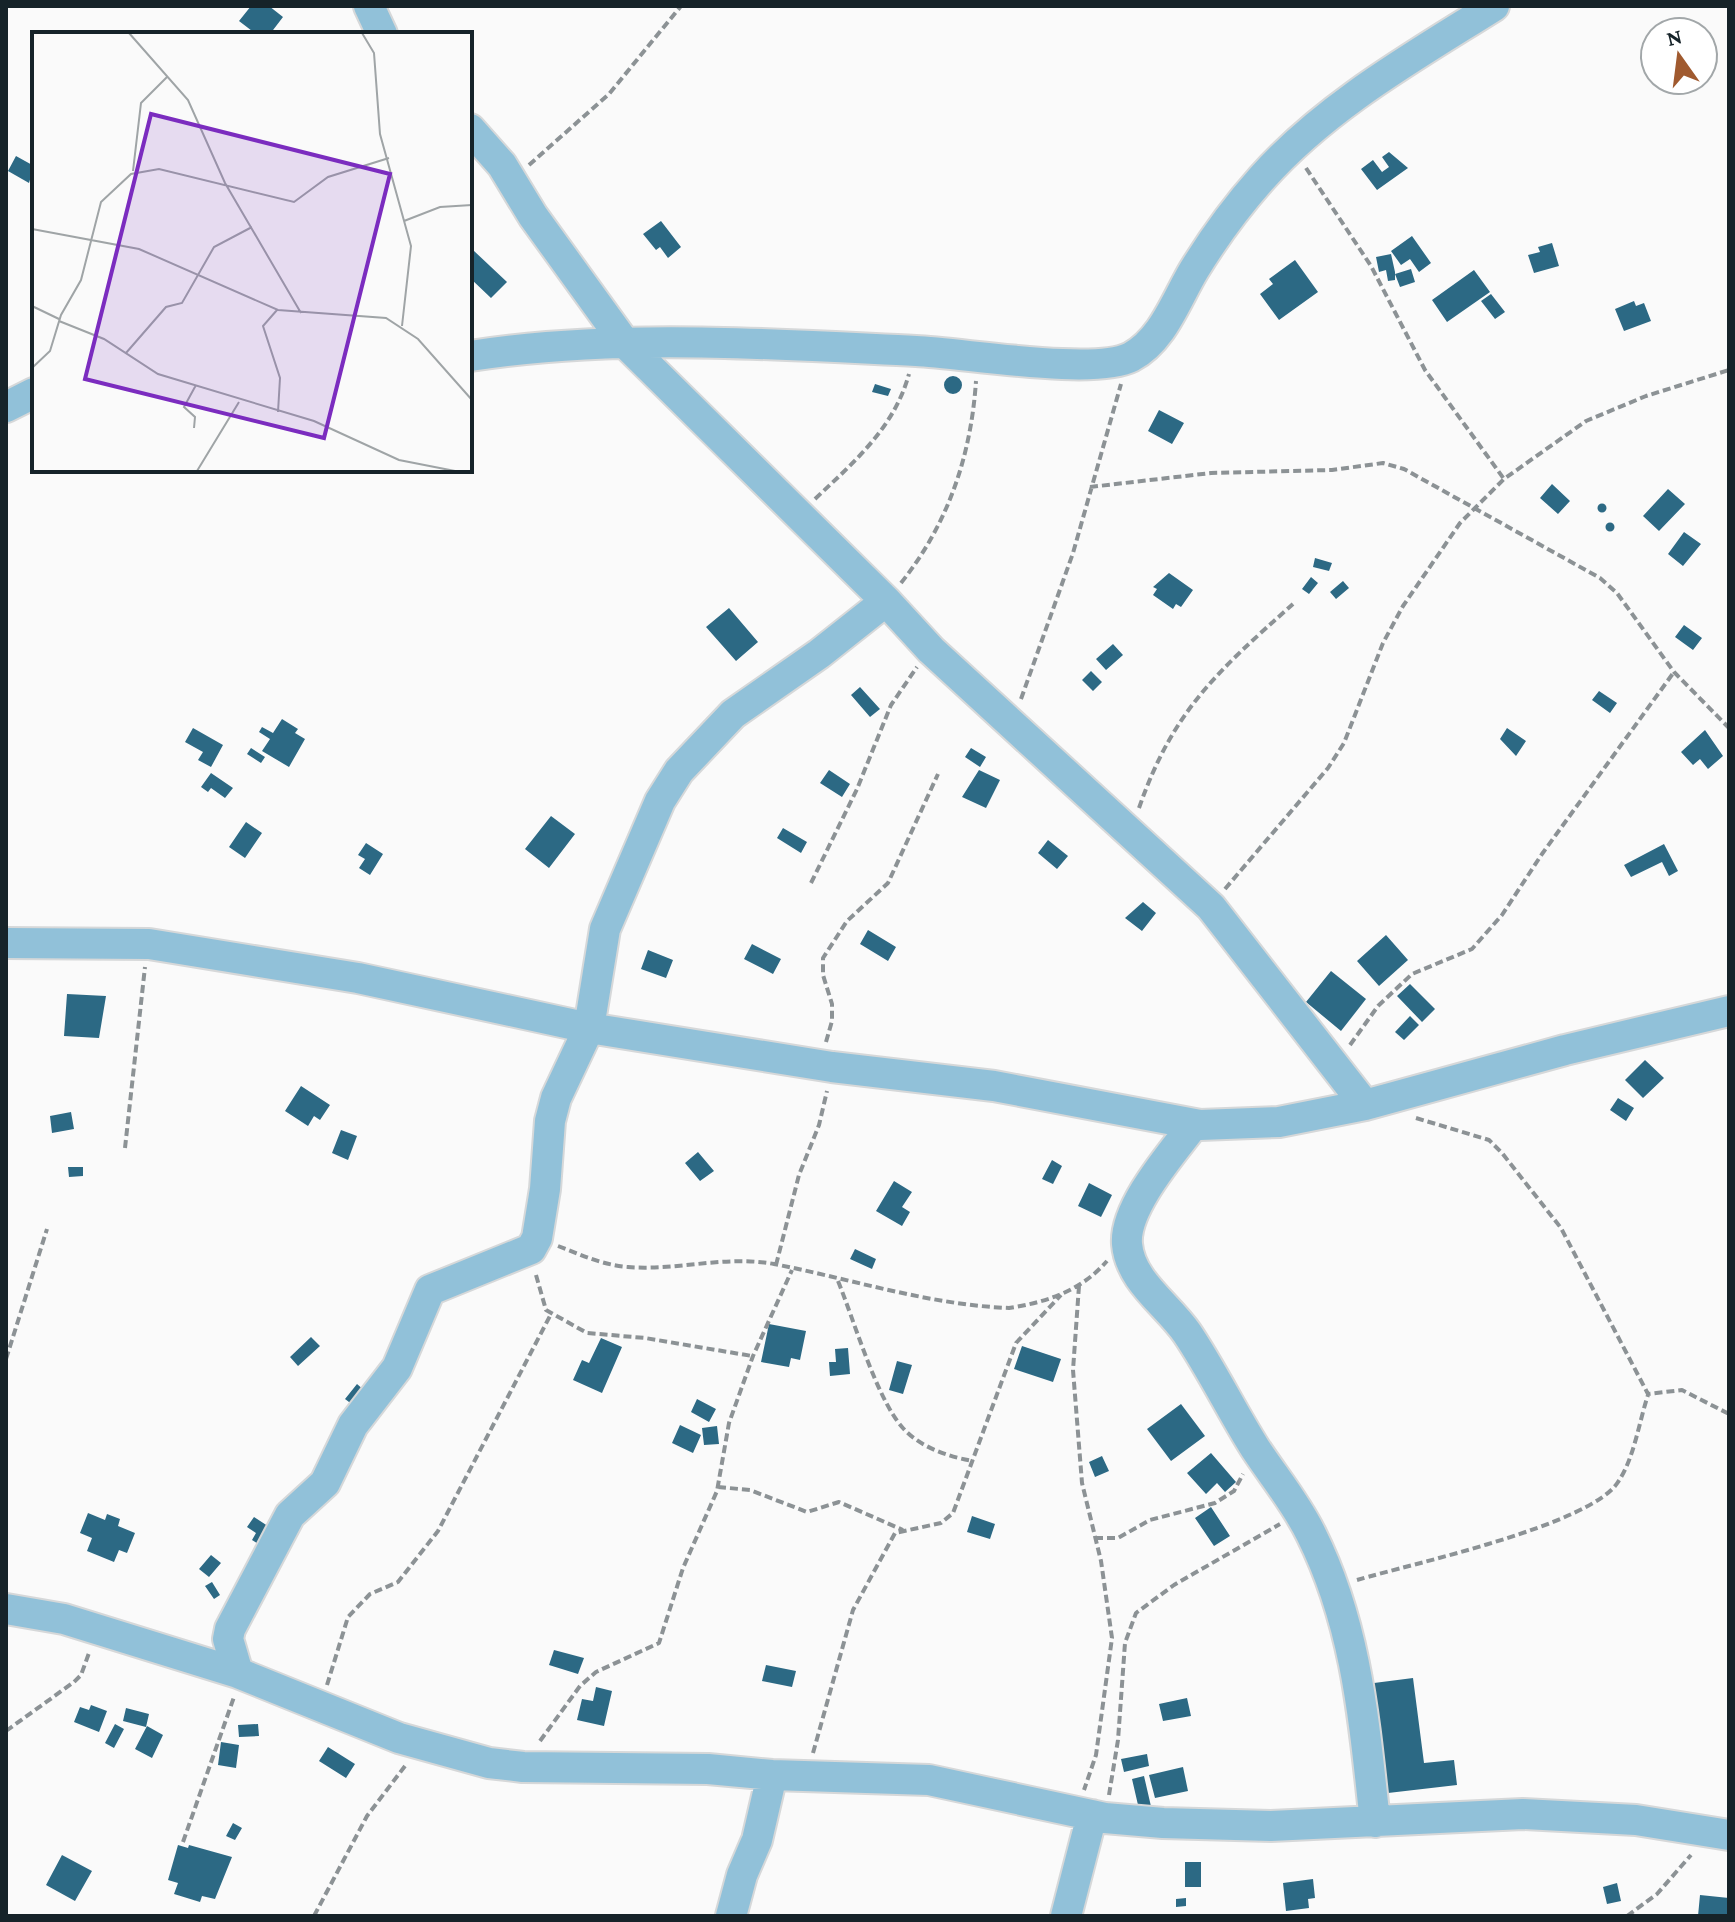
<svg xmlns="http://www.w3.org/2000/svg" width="1735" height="1922" viewBox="0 0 1735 1922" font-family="'Crimson Pro',serif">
<rect width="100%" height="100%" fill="#fafafa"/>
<path fill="#2c6984" d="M251 6H269L283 17 270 34H256L239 21Z
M1389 152 1408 168 1377 190 1361 169 1373 160 1382 172 1389 167 1382 157Z
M16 156 34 166 29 183 8 171Z
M661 221 681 247 668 258 660 247 656 250 643 234Z
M1412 236 1431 263 1419 272 1410 259 1401 265 1391 251Z
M1552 243 1559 266 1534 273 1528 255 1540 252 1538 247Z
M473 250 507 282 491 298 470 278Z
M1391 254 1395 272V280L1388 281 1386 270 1379 272 1376 257Z
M1295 260 1318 292 1279 320 1260 294 1273 284 1269 279Z
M1411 269 1415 282 1400 287 1395 274Z
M1474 270 1490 292 1447 322 1432 300Z
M1491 294 1505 312 1495 319 1481 301Z
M1634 301 1636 306 1644 303 1651 321 1624 331 1615 309Z
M944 385a9 9 0 1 1 18 0a9 9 0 1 1-18 0Z
M875 384 891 389 888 396 872 392Z
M1159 410 1184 423 1172 444 1148 431Z
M1552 484 1570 501 1558 514 1540 498Z
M1668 489 1685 504 1659 531 1643 516Z
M1597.5 508a4.5 4.5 0 1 1 9 0a4.5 4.5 0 1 1-9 0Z
M1605.5 527a4.5 4.5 0 1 1 9 0a4.5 4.5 0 1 1-9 0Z
M1684 532 1701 544 1683 566 1668 554Z
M1315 558 1332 563 1329 571 1313 567Z
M1169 573 1193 590 1181 607 1176 604 1173 609 1153 595 1157 589 1153 587Z
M1311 577 1318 583 1309 594 1302 589Z
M1343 581 1349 588 1336 599 1330 592Z
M729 608 758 642 736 661 706 627Z
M1684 625 1702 638 1693 650 1675 637Z
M1113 644 1123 655 1106 670 1096 659Z
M1091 671 1102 682 1093 691 1082 680Z
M860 687 880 709 870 717 851 695Z
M1599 691 1617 703 1610 713 1592 700Z
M282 719 298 729 295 733 305 739 289 767 262 751 270 739 259 732 262 727 273 733Z
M193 728 223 745 211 767 198 760 203 752 185 742Z
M1507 728 1526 741 1516 756 1500 739Z
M1705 730 1723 756 1708 769 1700 759 1693 765 1681 752Z
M251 748 265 757 261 763 247 754Z
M971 748 986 757 980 767 965 757Z
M829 770 850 784 842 797 820 783Z
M979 770 1000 780 986 808 962 797Z
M211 773 233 788 225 798 211 788 208 792 201 787Z
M551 816 575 834 549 868 525 849Z
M246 822 262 833 245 858 229 847Z
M783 828 807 842 801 853 777 838Z
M1048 840 1068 856 1057 869 1038 853Z
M366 843 383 854 370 875 359 868 365 859 358 855Z
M1664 844 1678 871 1669 876 1662 862 1631 877 1624 865Z
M1143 902 1156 913 1142 931 1125 918Z
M868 930 896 947 888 961 860 944Z
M1386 935 1408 960 1379 986 1357 961Z
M752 944 781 959 773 974 744 959Z
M648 950 673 960 666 978 641 969Z
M1331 971 1366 999 1341 1031 1306 1002Z
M1410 984 1435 1009 1422 1022 1397 996Z
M67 994 106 996 99 1038 64 1036Z
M1410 1016 1419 1025 1404 1040 1395 1032Z
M1645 1060 1664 1078 1643 1098 1625 1080Z
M301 1086 330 1105 320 1120 314 1116 308 1126 285 1111Z
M1618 1098 1634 1108 1626 1121 1610 1110Z
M71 1112 74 1129 52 1133 50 1116Z
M341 1130 357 1136 348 1160 332 1153Z
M698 1152 714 1171 700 1181 685 1163Z
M1052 1160 1062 1166 1053 1184 1042 1179Z
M68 1167H83V1176L69 1177Z
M894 1181 912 1192 902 1207 910 1212 902 1226 876 1211Z
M1089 1183 1112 1195 1101 1217 1078 1206Z
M855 1249 876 1259 872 1269 850 1259Z
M769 1324 806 1331 800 1360 791 1358 789 1367 761 1362Z
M311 1337 320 1346 298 1366 290 1357Z
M601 1338 622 1347 602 1393 573 1380 582 1360 589 1363Z
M1022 1346 1061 1359 1053 1382 1014 1369Z
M848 1348 850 1374 830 1376 829 1362H836L835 1349Z
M897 1361 912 1365 903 1394 889 1390Z
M357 1384 365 1391 353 1405 345 1399Z
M697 1399 716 1409 709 1422 691 1412Z
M1181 1404 1205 1436 1171 1461 1147 1429Z
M680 1425 701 1435 693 1453 672 1443Z
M717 1426 719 1444 704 1445 702 1428Z
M1211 1453 1236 1482 1225 1492 1217 1483 1206 1494 1187 1473Z
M1102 1456 1109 1471 1095 1477 1089 1462Z
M1211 1507 1230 1536 1214 1546 1195 1518Z
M88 1513 105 1520 107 1514 120 1519 118 1526 135 1533 127 1553 119 1550 114 1562 87 1551 92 1538 80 1533Z
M972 1516 995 1524 990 1539 967 1532Z
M254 1517 277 1532 266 1549 252 1540 256 1533 247 1527Z
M211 1555 221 1563 209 1577 199 1569Z
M212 1582 220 1595 214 1599 205 1586Z
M554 1650 584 1658 578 1674 549 1665Z
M766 1665 796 1671 792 1687 762 1681Z
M1413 1678 1424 1763 1454 1760 1457 1785 1388 1793 1374 1683Z
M596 1687 612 1691 604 1726 577 1720 582 1699 593 1701Z
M1187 1698 1191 1716 1163 1721 1159 1704Z
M91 1705 107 1711 99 1732 74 1722 80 1707 89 1710Z
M126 1708 149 1714 146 1727 123 1721Z
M115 1724 124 1729 114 1748 105 1743Z
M258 1724 259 1736 239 1737 238 1725Z
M147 1726 163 1735 152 1758 135 1749Z
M221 1742 239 1745 236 1768 218 1765Z
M328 1747 355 1764 346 1778 319 1761Z
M1147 1754 1149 1766 1124 1772 1121 1759Z
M1183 1767 1188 1791 1155 1798 1149 1775Z
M1144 1776 1153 1815 1141 1818 1132 1779Z
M233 1823 242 1828 235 1840 226 1836Z
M178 1845 188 1848 189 1845 232 1857 215 1899 202 1896 200 1902 174 1894 178 1883 168 1880Z
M62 1855 92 1871 75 1901 46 1885Z
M1185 1862H1201V1887H1185Z
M1313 1879 1315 1898 1308 1899 1309 1908 1286 1911 1283 1883Z
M1617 1883 1621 1901 1607 1904 1603 1887Z
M1700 1895 1729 1898 1728 1916H1698Z
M1186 1898V1906L1176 1907V1899Z"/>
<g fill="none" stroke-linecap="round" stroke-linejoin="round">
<g stroke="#d6d8d9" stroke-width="34">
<path id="minor" d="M369 6 382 34
M470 129 502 165 533 216 624 342 886 601 931 650 1211 907 1365 1105
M470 356C617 333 768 344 916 351 964 353 1094 376 1131 357 1163 340 1176 300 1194 270 1213 239 1237 206 1262 178 1326 106 1413 57 1494 6
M6 407 34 393
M6 943 149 944 358 978 589 1028 832 1067 994 1086 1200 1125 1279 1122 1365 1105 1565 1050 1729 1011
M1194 1124C1173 1152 1124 1207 1127 1244 1130 1281 1167 1304 1187 1333 1212 1370 1231 1410 1255 1448 1274 1477 1296 1503 1311 1534 1357 1626 1364 1722 1375 1822
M6 1609 64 1619 238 1673 399 1738 489 1763 523 1767 708 1769 772 1775 929 1780 1105 1818 1163 1823 1271 1826 1523 1814 1636 1820 1729 1835
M238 1673 228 1639 230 1629 290 1515 325 1483 353 1425 397 1368 430 1290 531 1249 537 1238 545 1189 550 1121 556 1098 589 1028 605 929 660 801 679 771 733 714 819 654 886 601
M731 1916 742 1875 757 1840 772 1775
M1066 1916 1092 1815"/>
</g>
<path stroke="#8c9295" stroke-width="4" stroke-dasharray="8 4" stroke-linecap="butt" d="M529 165 609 94 681 6
M1306 168 1371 266 1425 370 1504 479
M1090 487 1211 473 1332 470 1383 463 1404 469 1600 578 1617 593 1674 672 1729 728
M815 499C855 461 894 428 909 374
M901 583C948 524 971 456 976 381
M1021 699 1073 553 1121 384
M1139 808C1173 710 1218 671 1293 604
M811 883 857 789 891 705 917 667
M1225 889 1328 768 1344 743 1383 643 1403 606 1460 523 1504 479 1586 421 1646 396 1729 370
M826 1042 832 1021V1004L823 975V958L847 921 888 883 938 774
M1350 1045 1378 1006 1412 974 1472 949 1502 915 1542 854 1674 672
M1416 1118 1489 1140 1502 1153 1561 1228 1648 1394 1682 1390 1729 1414
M125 1148 145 967
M558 1246C581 1255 603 1265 628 1267 677 1271 725 1255 774 1264 851 1279 930 1305 1009 1308 1047 1302 1081 1291 1107 1261
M776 1265 799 1175 819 1125 827 1091
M536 1275 546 1310 587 1333 645 1338 752 1356
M838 1281C854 1320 876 1397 902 1427 919 1447 949 1457 973 1461
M1079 1286 1073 1370 1082 1483 1101 1561 1112 1638 1096 1755 1084 1790
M6 1359 47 1229
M718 1487 750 1490 807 1512 839 1502 903 1530
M1095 1538H1118L1150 1520 1215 1503 1234 1491 1243 1474
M1357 1580C1411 1564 1591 1525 1618 1482 1634 1459 1639 1422 1648 1395
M327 1685 348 1617 370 1594 398 1582 438 1531 551 1314
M6 1731 74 1682 81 1675 89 1653
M540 1741 580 1686 596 1672 659 1643 683 1568 717 1491 729 1423 753 1356 792 1270
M813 1753 853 1610 895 1533 941 1523 953 1513 1016 1343 1061 1295
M1109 1795 1118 1740 1125 1643 1136 1613 1174 1585 1280 1524
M183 1842 234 1697
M314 1916 367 1816 405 1766
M1627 1916 1657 1894 1691 1855"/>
<use href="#minor" stroke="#91c1d9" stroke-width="30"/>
</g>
<g transform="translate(32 32)">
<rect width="440" height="440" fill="#fafafa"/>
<path fill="none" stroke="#9fa4a6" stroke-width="2" d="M97 1 156 68 193 151 269 281M330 1 342 21 348 102 379 214 370 294M101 139 109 71 136 44M372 189 408 175 440 173M0 197 107 217 246 278 354 286 386 307 440 368M0 274 27 287M245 278 231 294 248 346 246 380M27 289 72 307 126 342 282 389 367 428 423 439M94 321 134 275 150 271 182 215 220 195M0 336 18 319 29 283 49 248 69 170 99 142 127 137 262 170 296 145 357 126M162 396 163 385 152 375 164 353M165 439 207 370"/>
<path fill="#7b2cbf" fill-opacity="0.15" stroke="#7b2cbf" stroke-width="4" d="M119 82 358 142 292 406 53 347Z"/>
<rect width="440" height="440" fill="none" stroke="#162329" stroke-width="4"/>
</g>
<rect width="1735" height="1922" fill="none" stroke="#162329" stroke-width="16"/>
<g transform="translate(1679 56) rotate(346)"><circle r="38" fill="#ffffff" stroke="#a2a7a9" stroke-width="2"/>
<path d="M0-6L14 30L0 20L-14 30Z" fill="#a05a2f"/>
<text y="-12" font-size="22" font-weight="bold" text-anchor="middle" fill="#162329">N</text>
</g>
</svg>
